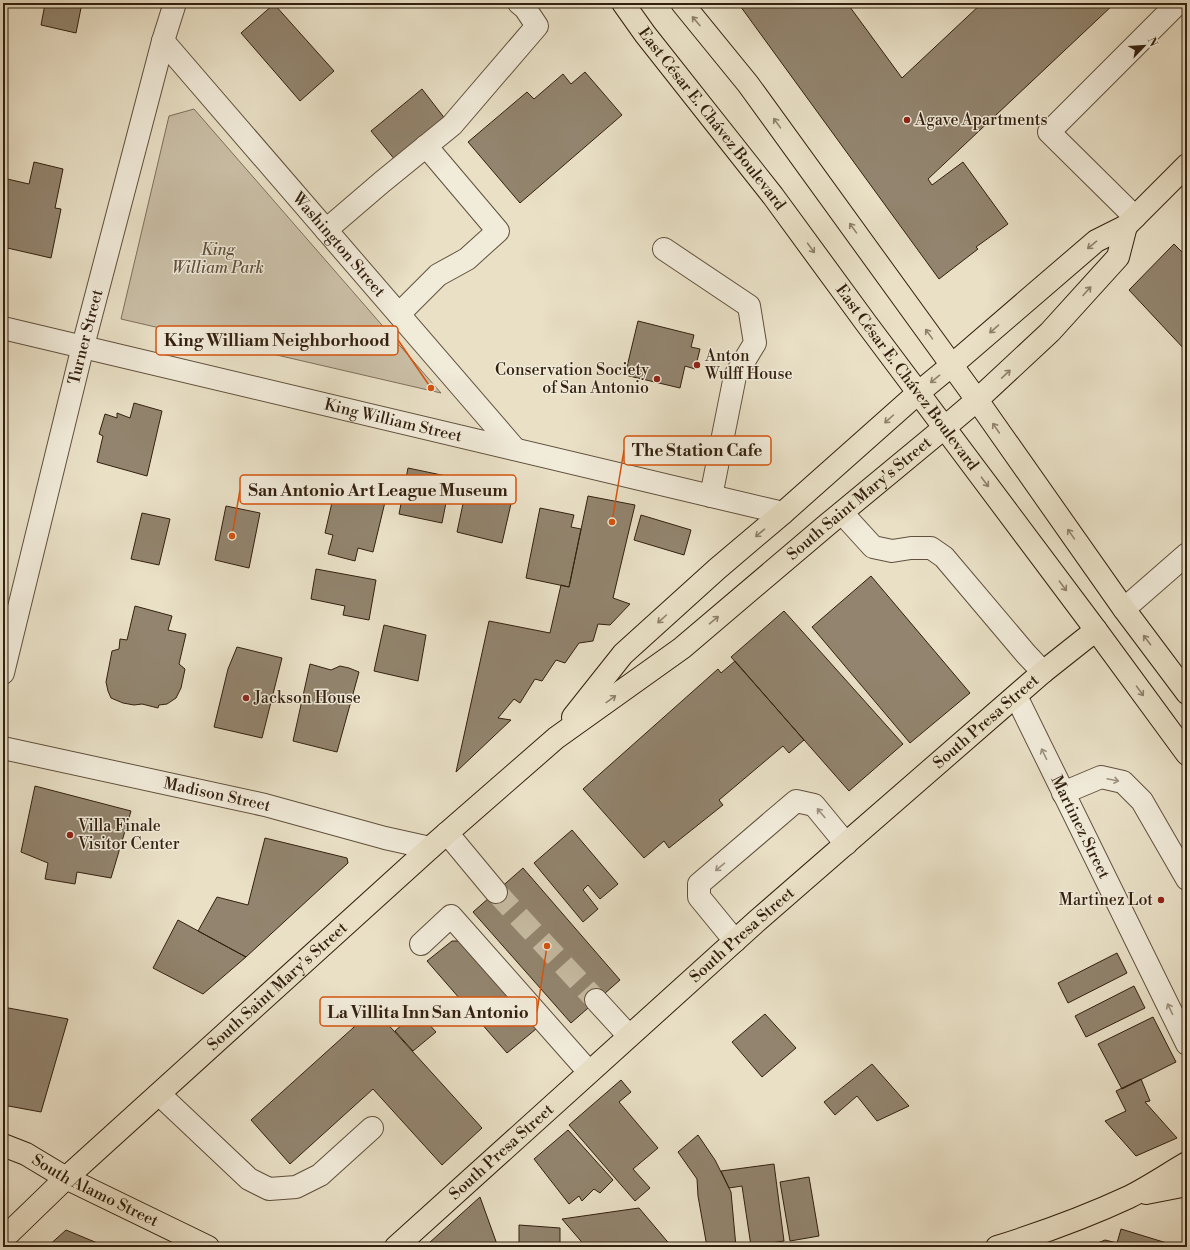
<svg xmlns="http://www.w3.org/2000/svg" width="1190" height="1250" viewBox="0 0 1190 1250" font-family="'Libre Bodoni',serif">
<rect width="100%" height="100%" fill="#e9e0c6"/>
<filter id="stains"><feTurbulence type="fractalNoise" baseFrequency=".005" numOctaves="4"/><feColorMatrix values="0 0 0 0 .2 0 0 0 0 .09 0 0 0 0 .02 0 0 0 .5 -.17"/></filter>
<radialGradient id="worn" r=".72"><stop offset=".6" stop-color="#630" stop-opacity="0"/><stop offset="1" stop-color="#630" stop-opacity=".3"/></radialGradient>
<path fill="#cabfa7" stroke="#7e705b" d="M194 109 441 393 121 319 169 116Z"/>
<path fill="#92846e" stroke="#33200f" d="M40 3H82L76 33 41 25 45 4Z
M738 3H847L902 78 982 3H1115L928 179 932 185 963 162 1008 224 976 247 978 249 939 279Z
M274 4 334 71 300 101 241 33Z
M585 72 622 115 520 203 468 142 527 92 534 99 563 74 571 84Z
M422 89 446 120 396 161 371 131Z
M34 162 63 169 55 208 61 209 51 258 3 247V178L29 184Z
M1174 244 1187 257V350L1186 351 1129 290Z
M638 321 694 335 691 347 700 349 695 369 685 366 680 388 625 375Z
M134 403 162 411 147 476 97 462 103 436 99 434 105 414 117 418V413L130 418Z
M408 468 451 477 442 523 399 514Z
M353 479 376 484 372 499 385 502 373 552 358 548 355 561 328 554 333 535 325 533 336 485 351 488Z
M467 485 513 495 502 543 457 532Z
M588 496 635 505 613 598 630 604 610 625 598 624 593 641 579 643 565 663 556 660 542 681 535 679 520 703 514 699 498 718 511 720 456 772 489 621 550 633 561 585 569 587Z
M226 506 260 513 249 568 215 560Z
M540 508 574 515 571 527 581 529 569 587 526 578Z
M142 513 170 519 159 565 131 559Z
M641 515 691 530 684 555 634 540Z
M316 569 376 580 369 620 343 615 345 606 311 599Z
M871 576 970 693 910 743 812 627Z
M135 606 172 616 168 630 186 634 179 664 185 669 181 688 176 698 167 704 159 705 158 708 142 704 134 705 123 703 111 698 108 691 106 682 112 651 119 649 120 639 127 640Z
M784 611 903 744 849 791 731 657Z
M384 625 426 635 418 681 374 671Z
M237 647 282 658 262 738 214 727 228 669Z
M735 661 804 740 789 753 783 746 719 800 723 805 669 848 664 841 644 858 583 789 718 669 721 673Z
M310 664 331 670 340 666 349 668 359 672 337 752 293 741Z
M35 786 131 811 111 878 77 872 75 884 45 879 48 863 21 852Z
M572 830 618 884 600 899 588 885 583 890 598 909 583 922 534 863Z
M265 838 347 858 348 863 246 957 198 931 217 897 248 905Z
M523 868 620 980 571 1023 473 912Z
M178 920 246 957 203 994 153 968Z
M452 941H462L536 1029 507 1053 427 961Z
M1117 953 1127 973 1068 1003 1058 983Z
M1134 986 1145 1008 1086 1037 1075 1016Z
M3 1007 68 1019 41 1112 3 1105Z
M374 1009 482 1128 442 1165 373 1089 290 1164 251 1120Z
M417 1011 436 1032 413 1051 395 1031Z
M765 1014 796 1048 762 1077 732 1042Z
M1153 1017 1176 1062 1122 1089 1098 1044Z
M872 1064 909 1106 877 1121 857 1096 835 1115 824 1102Z
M1141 1079 1150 1101 1145 1102 1177 1138 1136 1156 1105 1121 1126 1111 1116 1091Z
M621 1080 631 1092 619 1102 658 1148 633 1169 650 1188 635 1201 569 1125Z
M568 1130 613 1180 600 1193 594 1189 582 1201 579 1196 569 1204 534 1159Z
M698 1135 715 1160 731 1192 736 1247H707L698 1196 697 1179 678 1152Z
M774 1164 784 1241 751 1246 742 1186 729 1188 721 1171Z
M809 1177 819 1236 790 1241 780 1182Z
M480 1197 498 1247H430L429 1243Z
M639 1208 672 1247H586L562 1219Z
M519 1225 560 1228V1247H519Z
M1121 1229 1170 1244 1169 1247H1092L1093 1245 1105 1240 1117 1243Z
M66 1230 107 1247H47Z"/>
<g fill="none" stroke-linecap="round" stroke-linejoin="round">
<path stroke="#c5baa1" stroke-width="22" stroke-dasharray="22 11" stroke-linecap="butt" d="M496 892 596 1000"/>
<g stroke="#60503d" stroke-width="24">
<g id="minor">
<path id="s1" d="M163 41 515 449"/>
<path d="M1135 217 1049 132 1178 3"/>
<path d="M326 230 382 182 452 125 537 26 525 8 519 3"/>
<path d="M664 249 749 306 755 343 735 376 711 496"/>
<path d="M399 314 438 275 467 259 498 231 426 146"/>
<path id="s2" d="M3 328 783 513"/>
<path d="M842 513 873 547 892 551 911 548H931L944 557 1026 654 1043 672"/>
<path d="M1124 609 1187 554"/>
<path id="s3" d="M3 673 83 346 163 41 175 3"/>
<path id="s4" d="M1016 696 1187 1044"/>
<path id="s5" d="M3 748 265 805 385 838 430 848"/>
<path d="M1063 793 1101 777 1123 782 1142 801 1187 879"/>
<path d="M447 833 496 892"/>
<path d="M735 941 699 897V884L796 801 814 805 846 844"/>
<path d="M421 944 451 916 589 1072"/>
<path d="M596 1000 629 1036"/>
<path d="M159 1094 249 1179 269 1189 296 1187 320 1175 372 1128"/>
</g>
</g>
<g stroke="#33200f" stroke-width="24">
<g id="major">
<path id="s6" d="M623 3 645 34 773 196 866 323 1096 630 1187 754"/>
<path d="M682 3 748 84 977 400 1124 609 1187 693"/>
<path d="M573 717 623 654 717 569 783 513 918 393 952 365 1096 241 1126 226 1187 165"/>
<path id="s7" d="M3 1145 26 1154 66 1178 208 1247"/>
<path d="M1146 1193 1187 1185"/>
<path id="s8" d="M3 1239 66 1178 430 848 556 738 682 648 828 524 944 428 977 400 1050 332 1118 257 1126 226"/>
<path id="s9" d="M396 1247 758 920 1043 672 1096 630"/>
<path d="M997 1247C1042 1233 1086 1217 1129 1197 1149 1187 1168 1174 1187 1163"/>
</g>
</g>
<use href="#minor" stroke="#f1ebda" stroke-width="22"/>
<use href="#major" stroke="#e9e0c6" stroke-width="22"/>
</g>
<defs><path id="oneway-shaft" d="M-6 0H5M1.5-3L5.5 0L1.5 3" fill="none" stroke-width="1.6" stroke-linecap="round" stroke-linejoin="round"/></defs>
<g stroke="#8e806a">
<use href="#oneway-shaft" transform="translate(696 21) rotate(-130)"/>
<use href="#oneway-shaft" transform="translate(777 123) rotate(-126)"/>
<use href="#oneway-shaft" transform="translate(853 228) rotate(-126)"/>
<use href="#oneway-shaft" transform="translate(1092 245) rotate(141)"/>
<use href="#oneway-shaft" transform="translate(811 248) rotate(54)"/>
<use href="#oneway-shaft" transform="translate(1087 291) rotate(-48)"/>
<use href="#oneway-shaft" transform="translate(994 329) rotate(139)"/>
<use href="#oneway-shaft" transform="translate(929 334) rotate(-126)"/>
<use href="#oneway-shaft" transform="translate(1006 374) rotate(-43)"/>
<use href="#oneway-shaft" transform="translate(935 379) rotate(141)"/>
<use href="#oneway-shaft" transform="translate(889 419) rotate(138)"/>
<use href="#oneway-shaft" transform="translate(996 428) rotate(-124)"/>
<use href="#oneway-shaft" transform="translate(985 482) rotate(53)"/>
<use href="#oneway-shaft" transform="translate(760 533) rotate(140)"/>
<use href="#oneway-shaft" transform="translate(1071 534) rotate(-125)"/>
<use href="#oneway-shaft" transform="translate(1063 586) rotate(53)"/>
<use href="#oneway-shaft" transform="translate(662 619) rotate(138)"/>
<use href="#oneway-shaft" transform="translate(714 620) rotate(-40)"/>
<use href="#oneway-shaft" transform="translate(1147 640) rotate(-127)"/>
<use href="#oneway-shaft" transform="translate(1140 691) rotate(54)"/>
<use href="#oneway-shaft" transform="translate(611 699) rotate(-36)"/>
</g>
<g stroke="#9c907f">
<use href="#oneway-shaft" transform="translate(1044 754) rotate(-116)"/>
<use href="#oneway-shaft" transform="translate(1113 780) rotate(12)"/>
<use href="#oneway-shaft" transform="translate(821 813) rotate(-130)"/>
<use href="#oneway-shaft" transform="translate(720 867) rotate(140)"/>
<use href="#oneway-shaft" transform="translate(1170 1009) rotate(-116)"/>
</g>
<g fill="#8f2418" stroke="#f1ebda" stroke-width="1.5">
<circle cx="907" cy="120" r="4"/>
<circle cx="697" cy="365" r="4"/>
<circle cx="657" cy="379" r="4"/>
<circle cx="246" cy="698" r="4"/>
<circle cx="70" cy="835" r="4"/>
<circle cx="1161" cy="900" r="4"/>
</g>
<g text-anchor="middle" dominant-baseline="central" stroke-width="3" stroke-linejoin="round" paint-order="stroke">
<g font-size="16" fill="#33200f" stroke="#f1ebda">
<text stroke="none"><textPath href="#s6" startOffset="146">East César E. Chávez Boulevard</textPath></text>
<text stroke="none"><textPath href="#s1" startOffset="269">Washington Street</textPath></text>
<text stroke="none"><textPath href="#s3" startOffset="346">Turner Street</textPath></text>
<text stroke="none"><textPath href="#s6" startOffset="470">East César E. Chávez Boulevard</textPath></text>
<text stroke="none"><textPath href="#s2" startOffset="401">King William Street</textPath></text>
<text stroke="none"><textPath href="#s8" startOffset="1133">South Saint Mary's Street</textPath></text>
<text stroke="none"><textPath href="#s9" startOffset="790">South Presa Street</textPath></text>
<text stroke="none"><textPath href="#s5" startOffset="219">Madison Street</textPath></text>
<text stroke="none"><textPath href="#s4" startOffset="146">Martinez Street</textPath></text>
<text stroke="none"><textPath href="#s9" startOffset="466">South Presa Street</textPath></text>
<text stroke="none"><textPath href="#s8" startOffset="373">South Saint Mary's Street</textPath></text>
<text stroke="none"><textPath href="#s9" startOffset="142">South Presa Street</textPath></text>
<text stroke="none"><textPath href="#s7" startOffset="103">South Alamo Street</textPath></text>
</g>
<g font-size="16" fill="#33200f" stroke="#f1ebda" text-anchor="start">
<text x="915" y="120">Agave Apartments</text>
<text x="705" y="356">Anton<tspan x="705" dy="18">Wulff House</tspan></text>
<text x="649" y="370" text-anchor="end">Conservation Society<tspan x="649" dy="18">of San Antonio</tspan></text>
<text x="254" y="698">Jackson House</text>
<text x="78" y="826">Villa Finale<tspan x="78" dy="18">Visitor Center</tspan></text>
<text x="1153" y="900" text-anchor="end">Martinez Lot</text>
</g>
<g font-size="16" font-style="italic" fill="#60503d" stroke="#f1ebda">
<text x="218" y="250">King<tspan x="218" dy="18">William Park</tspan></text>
</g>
</g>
<path fill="none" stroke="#d6530c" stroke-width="1.5" d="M431 388L398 340M612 522L624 450M232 536L240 490M547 946L537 1012"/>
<g fill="#d6530c" stroke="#f1ebda" stroke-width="1.5">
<circle cx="431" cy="388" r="4"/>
<circle cx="612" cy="522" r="4"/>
<circle cx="232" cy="536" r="4"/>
<circle cx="547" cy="946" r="4"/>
</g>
<g fill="#f1ebda" stroke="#d6530c" stroke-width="1.5">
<rect x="156" y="326" width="242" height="29" rx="4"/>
<rect x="624" y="436" width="147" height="29" rx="4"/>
<rect x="240" y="475" width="276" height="29" rx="4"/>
<rect x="320" y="997" width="217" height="29" rx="4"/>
</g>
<g font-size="17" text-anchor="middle" font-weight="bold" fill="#33200f">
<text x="277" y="346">King William Neighborhood</text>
<text x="697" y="456">The Station Cafe</text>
<text x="378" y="496">San Antonio Art League Museum</text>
<text x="428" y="1018">La Villita Inn San Antonio</text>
</g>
<rect width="1190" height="1250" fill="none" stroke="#e9e0c6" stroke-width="16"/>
<rect x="4" y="4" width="1182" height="1242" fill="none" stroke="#33200f" stroke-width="2"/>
<rect x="8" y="8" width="1174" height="1234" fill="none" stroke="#33200f"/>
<g transform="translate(1144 46) rotate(65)" stroke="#f1ebda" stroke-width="3" paint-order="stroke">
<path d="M0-3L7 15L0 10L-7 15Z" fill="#33200f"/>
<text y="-6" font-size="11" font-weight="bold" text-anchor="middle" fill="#33200f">N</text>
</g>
<rect width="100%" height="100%" filter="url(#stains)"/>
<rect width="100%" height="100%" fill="url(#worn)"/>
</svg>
